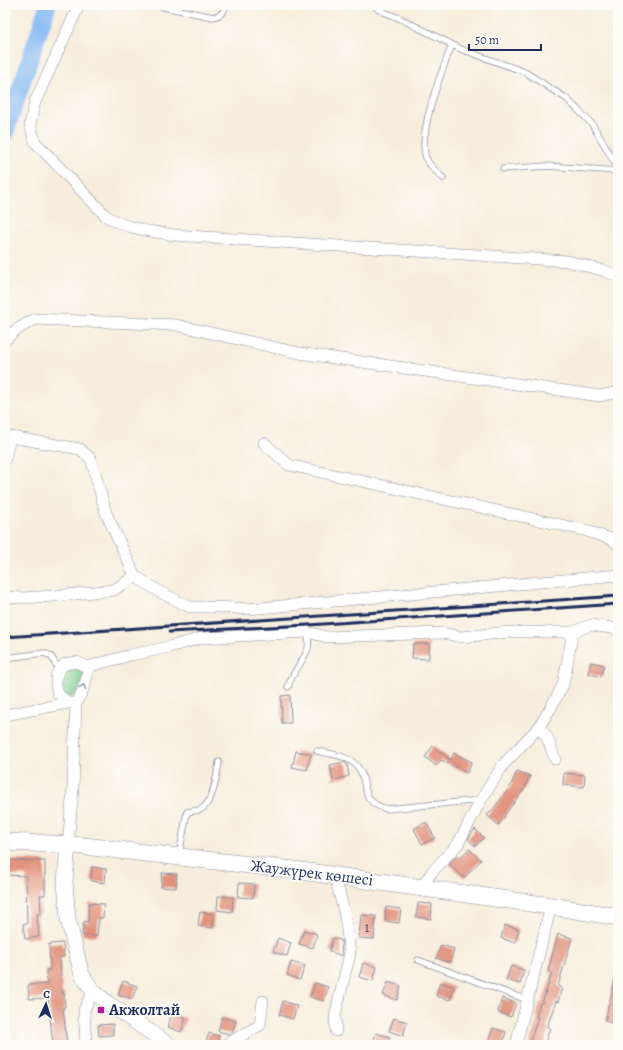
<svg xmlns="http://www.w3.org/2000/svg" width="623" height="1050" viewBox="0 0 623 1050" font-family="Alegreya,serif">
<rect width="100%" height="100%" fill="#fdfcf7"/>
<filter id="ink" filterUnits="userSpaceOnUse"><feTurbulence type="fractalNoise" baseFrequency=".025" numOctaves="2"/><feDisplacementMap in="SourceGraphic" scale="8" xChannelSelector="R" yChannelSelector="G"/><feConvolveMatrix kernelMatrix="1 2 1 2 8 2 1 2 1" color-interpolation-filters="sRGB"/></filter>
<filter id="wash" filterUnits="userSpaceOnUse"><feTurbulence type="fractalNoise" baseFrequency=".012" numOctaves="4" result="noise"/><feDisplacementMap in="SourceGraphic" scale="16" xChannelSelector="R" yChannelSelector="G"/><feGaussianBlur stdDeviation="0.9" result="paint"/><feColorMatrix in="noise" values="0 0 0 0 0 0 0 0 0 0 0 0 0 0 0 0 0 1.4 0 .05"/><feComposite in="paint" operator="in"/></filter>
<g filter="url(#wash)">
<rect width="100%" height="100%" fill="#f8eddc"/>
<path fill="#80cf8e" stroke="#4e7f76" d="M75 664 82 668 85 674 76 695 70 698 63 691 61 683V673L65 667Z"/>
<g fill="none" stroke-linecap="round" stroke-linejoin="round">
<path stroke="#85b9f2" stroke-width="17" d="M5 134 48 5"/>
</g>
<g id="blocks">
<path fill="#e2927e" d="M413 644H429V659L412 658Z
M591 662 604 665 601 677 588 673Z
M290 695 291 723H282L281 696Z
M433 746 451 760 454 753 472 762 467 773 441 760 436 766 425 757Z
M296 751 311 754 307 770 292 767Z
M344 762 347 764 349 776 333 780 330 765Z
M517 771 530 776 525 788 504 816 505 817 498 825 487 815 494 808 510 787Z
M564 773 585 775 584 787 563 785Z
M426 822 435 838 422 844 414 829Z
M475 829 484 838 475 846 468 839Z
M469 849 481 860 464 878 449 864 457 855 460 858Z
M5 860 45 861V895H40L41 914H37L39 937 25 939 23 924H27L26 876 5 875Z
M92 867 106 869 105 883 91 881Z
M162 873 177 874 176 888 161 887Z
M239 883 254 884 253 898 238 897Z
M218 896 233 897 232 912 217 910Z
M89 903 104 904 103 918H99L97 936 82 935 84 921 88 922Z
M418 903 432 904 431 919 416 917Z
M386 907 401 909 399 923 385 921Z
M200 912 214 914 213 928 198 926Z
M361 915 376 916 374 939 359 938Z
M505 925 519 929 515 943 501 938Z
M304 930 317 934 313 948 299 944Z
M558 934 572 938 558 986 562 988 558 1002 556 1001 547 1027 550 1028 544 1045H529L538 1017H536L540 1003H542L552 973 548 971Z
M278 938 291 943 287 956 273 952Z
M333 938 341 940 342 956 329 951Z
M63 943 64 957H60L62 993H64L65 1007H63L67 1045H53L48 998 29 999 28 985 47 984 46 970H50L49 944Z
M441 945 454 949 450 963 436 958Z
M291 962 305 966 300 980 287 975Z
M363 963 377 967 373 981 359 977Z
M511 966 524 970 520 984 506 980Z
M615 979H618V1024L605 1021Z
M123 981 137 986 132 999 118 995Z
M388 982 401 986 397 1000 383 995Z
M440 982 454 987 450 1000 436 996Z
M315 983 328 987 324 1001 310 997Z
M502 998 516 1003 511 1017 498 1012Z
M283 1001 297 1006 293 1019 279 1015Z
M172 1013 186 1018 181 1032 168 1027Z
M222 1017 236 1021 232 1033 229 1034 218 1031Z
M394 1018 407 1022 403 1036 389 1031Z
M113 1024V1035L99 1036 98 1025Z
M493 1028 506 1032 502 1045 488 1042Z
M209 1033 219 1036 217 1045H205Z
M376 1033 390 1037 387 1045H372Z"/>
</g>
</g>
<g filter="url(#ink)">
<use href="#blocks" fill-opacity="0" stroke="#8a8e9d" stroke-width="1"/>
<g fill="none" stroke-linecap="round" stroke-linejoin="round">
<g stroke="#8a8e9d" stroke-width="7">
<path id="service" d="M154 5 213 17C220 15 225 13 225 5
M374 5 379 10 399 18 463 50 525 72 567 99 592 124 618 168
M503 169 547 166 618 171
M443 178C438 173 430 166 427 160 415 137 443 68 452 45
M5 658 44 653 51 656 59 670
M288 687C292 672 303 663 308 648 309 643 308 637 308 632
M317 751C330 754 345 755 355 764 371 778 356 802 387 809L481 800
M179 855 187 812C191 811 197 811 200 810 213 804 217 775 219 762
M418 960 527 1000"/>
</g>
<g stroke="#8a8e9d" stroke-width="12">
<path id="minor" d="M79 5 35 102 30 124 35 142 106 216C127 229 150 231 174 235L567 261 605 271 618 276
M5 340 16 330 35 319 176 325 299 353 600 396 618 392
M5 436 80 449 91 459 106 513 135 576 160 592 190 607H219L248 609 618 575
M264 443 289 465 584 530 611 539 618 544
M5 459 10 437
M5 594 8 597 22 598 55 596 114 590 135 576
M87 667C89 678 82 693 76 703H68L58 694 56 685V677L59 670 65 664 77 662 87 667 131 655 169 647 202 638 308 632 326 637 443 633 461 637 510 632H573L591 625 618 629
M5 715 68 703
M539 727 547 737 555 759
M68 845 73 788 76 703
M335 876 345 916 350 953 335 1016 336 1031
M421 888 432 872 458 844 481 800 503 765 539 727 550 709 563 685 573 632
M86 1045 84 1010 93 991
M225 1045 260 1025 263 1001
M516 1045 551 906"/>
</g>
<g stroke="#8a8e9d" stroke-width="16">
<path id="secondary" d="M68 845 65 882 68 919 82 975 93 991 109 1004 169 1045"/>
</g>
<g stroke="#8a8e9d" stroke-width="18">
<path id="primary" d="M5 842 75 845 294 870 551 906 618 917"/>
</g>
<use href="#service" stroke="#fff" stroke-width="5.5"/>
<use href="#minor" stroke="#fff" stroke-width="11"/>
<use href="#secondary" stroke="#fff" stroke-width="15"/>
<use href="#primary" stroke="#fff" stroke-width="17"/>
<path stroke="#1b2f5e" stroke-width="3" d="M169 632 308 625 618 604
M5 637 618 596"/>
</g>
<defs><path id="oneway-chevron" d="M-2-3.5L2.5 0L-2 3.5" fill="none" stroke-width="1.6" stroke-linecap="round" stroke-linejoin="round"/></defs>
<use stroke="#8d97ae" href="#oneway-chevron" transform="translate(83 687) rotate(-70)"/>
</g>
<rect fill="#b5179e" stroke="#fdfcf7" stroke-width="1.5" x="97" y="1006" width="8" height="8" rx="2"/>
<g text-anchor="middle" dominant-baseline="central" stroke-width="3.5" stroke-linejoin="round" paint-order="stroke">
<g font-size="14" fill="#4d4866">
<text x="367" y="927">1</text>
</g>
<g font-size="16" fill="#1b2f5e" stroke="#fdfcf7">
<text transform="translate(312 873) rotate(7)">Жаужүрек көшесі</text>
</g>
<g font-size="16" font-weight="bold" fill="#1b2f5e" stroke="#fdfcf7" text-anchor="start">
<text x="109" y="1010">Акжолтай</text>
</g>
</g>
<rect width="623" height="1050" fill="none" stroke="#fdfcf7" stroke-width="20"/>
<g transform="translate(46 1004) rotate(4)" stroke="#fdfcf7" stroke-width="3" paint-order="stroke">
<path d="M0-3L7 15L0 10L-7 15Z" fill="#1b2f5e"/>
<text y="-6" font-size="11" font-weight="bold" text-anchor="middle" fill="#1b2f5e">С</text>
</g>
<path d="M469 44v6h72v-6" fill="none" stroke="#1b2f5e" stroke-width="2"/>
<text x="475" y="44" font-size="12" fill="#1b2f5e" stroke="#fdfcf7" stroke-width="3" paint-order="stroke">50 m</text>
</svg>
